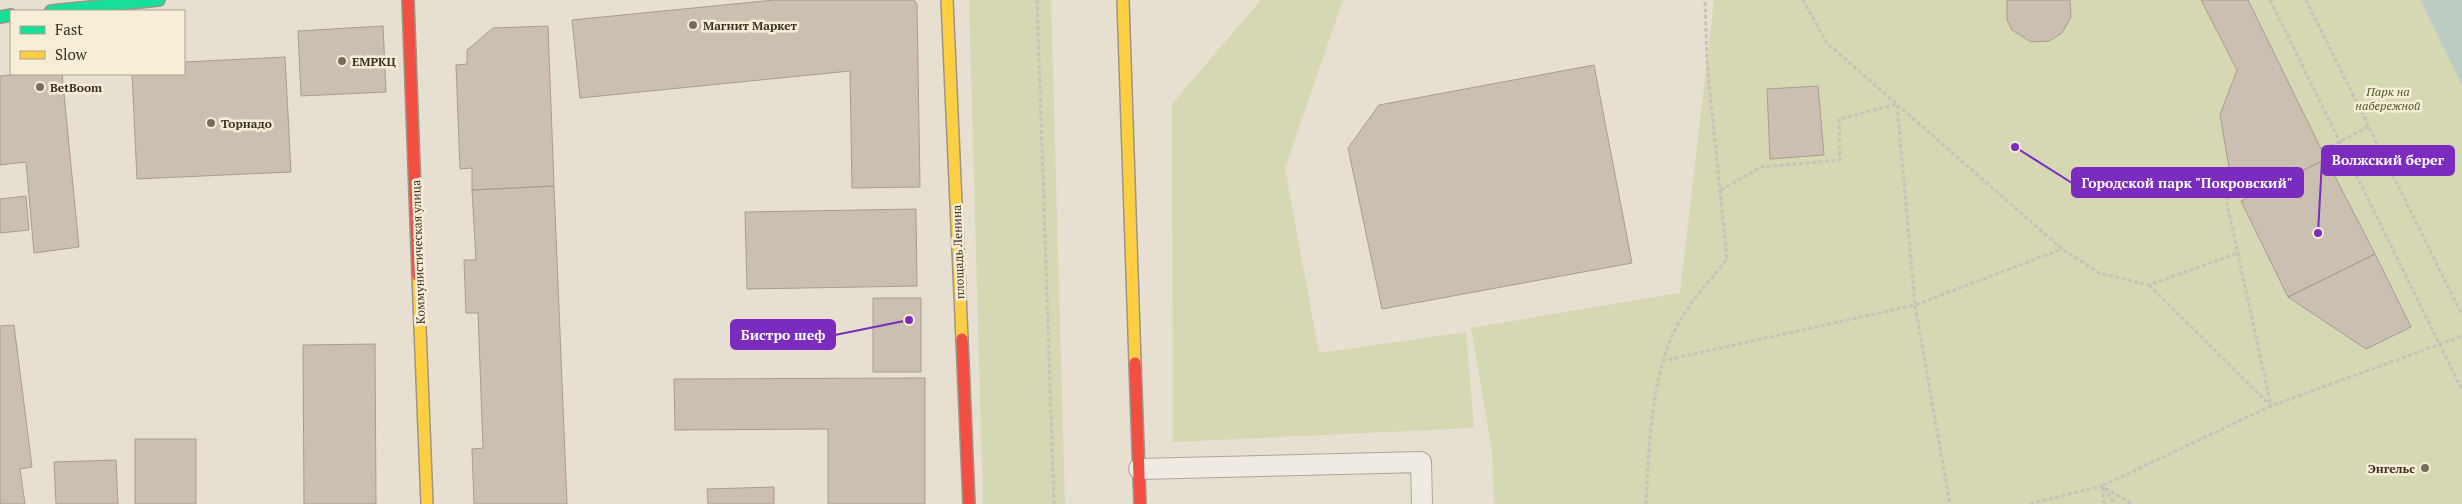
<svg xmlns="http://www.w3.org/2000/svg" width="2462" height="504" viewBox="0 0 2462 504" font-family="'PT Serif',serif">
<rect width="100%" height="100%" fill="#e7e0d1"/>
<path fill="#d6d7b3" d="M969 0H1051L1065 504H983Z
M1261 0H1343L1285 168 1319 353 1466 332 1474 428 1173 442 1172 104Z
M1714 0H2420L2462 85V504H1494L1492 450 1471 328 1680 293Z"/>
<path fill="#bcccc2" d="M2420 0H2462V85Z"/>
<path fill="#cbbfb2" stroke="#a89c90" d="M774 0H914L917 4 920 187 852 188 850 71 580 98 572 20Z
M2007 0H2070L2071 17 2062 33 2049 41 2031 42 2012 30 2007 20Z
M2201 0H2248L2326 159 2255 194 2229 167 2220 115 2237 70Z
M383 26 386 92 301 96 298 31Z
M548 26 554 186 472 190V168L460 169 456 65 467 64V50L493 28Z
M285 57 291 172 137 179 132 74H184V62Z
M1594 65 1632 263 1382 309 1348 148 1379 105Z
M21 74H62L79 247 34 253 26 162 0 165V76Z
M1818 86 1824 155 1770 159 1767 89Z
M2326 159 2375 254 2288 297 2241 201Z
M554 186 567 504H474L472 449 483 448 478 313H466L464 260H476L472 190Z
M26 196 29 230 0 233V199Z
M916 209 917 286 747 289 745 212Z
M2375 254 2411 327 2366 349 2288 297Z
M873 298H921V372H873Z
M14 325 32 467 20 469 25 504H0V326Z
M375 344 376 504H304L303 345Z
M925 378V504H828V429L675 430 674 379Z
M135 439H196V504H135Z
M116 460 118 504H56L54 462Z
M774 487V504H708L707 489Z"/>
<g fill="none" stroke-linecap="round" stroke-linejoin="round">
<g stroke="#ada599" stroke-width="22">
<path id="lane" d="M1139 469 1421 462 1422 504"/>
</g>
<g stroke="#9c958a" stroke-width="14">
<path id="fast" d="M51 11 159 0
M0 17 11 15"/>
</g>
<g stroke="#9c958a" stroke-width="14">
<path id="slow" d="M947 0 962 339
M1123 0 1135 363
M418 276 427 504"/>
</g>
<g stroke="#9c958a" stroke-width="14">
<path id="jam" d="M408 0 418 276
M962 339 969 504
M1135 363 1140 504"/>
</g>
<path stroke="#c8c2b9" stroke-width="3" stroke-dasharray="4 2.5" stroke-linecap="butt" d="M1037 0 1054 504
M1803 0 1827 43 2062 249 2099 273 2149 285 2238 253
M2270 0 2462 390
M2306 0 2462 315
M1721 190 1761 167 1840 160 1839 119 1897 104 1915 305 1950 504
M2149 285 2271 406 2226 199 2370 126
M1662 361 1915 305 2062 249
M2104 488 2115 504
M1646 504C1649 447 1651 366 1682 317 1695 296 1712 278 1727 259L1707 63 1705 0
M2030 504 2102 486 2132 504
M2104 504 2102 486 2271 406 2462 336"/>
<use href="#lane" stroke="#efebe3" stroke-width="20"/>
<use href="#fast" stroke="#16e098" stroke-width="11"/>
<use href="#slow" stroke="#ffcf43" stroke-width="11"/>
<use href="#jam" stroke="#f24e42" stroke-width="11"/>
</g>
<g fill="#786c5e" stroke="#f7eed8" stroke-width="2">
<circle cx="693" cy="25" r="5"/>
<circle cx="342" cy="61" r="5"/>
<circle cx="40" cy="87" r="5"/>
<circle cx="211" cy="123" r="5"/>
<circle cx="2425" cy="468" r="5"/>
</g>
<g text-anchor="middle" dominant-baseline="central" stroke-width="5" stroke-linejoin="round" paint-order="stroke">
<g font-size="12" font-weight="bold" fill="#3d2e20" stroke="#f7eed8" text-anchor="start">
<text x="703" y="25">Магнит Маркет</text>
<text x="352" y="61">ЕМРКЦ</text>
<text x="50" y="87">BetBoom</text>
<text x="221" y="123">Торнадо</text>
<text x="2415" y="468" text-anchor="end">Энгельс</text>
</g>
<g font-size="12" font-style="italic" fill="#4d5a26" stroke="#f7eed8">
<text x="2388" y="91">Парк на<tspan x="2388" dy="14">набережной</tspan></text>
</g>
<g font-size="12" fill="#3d2e20" stroke="#f7eed8">
<text transform="translate(418 252) rotate(-92)">Коммунистическая улица</text>
<text transform="translate(958 252) rotate(-92)">площадь Ленина</text>
</g>
</g>
<path fill="none" stroke="#7b2cbf" stroke-width="2" d="M2318 233L2322 160M2015 147L2072 183M909 320L835 335"/>
<g fill="#7b2cbf" stroke="#f7eed8" stroke-width="2">
<circle cx="2318" cy="233" r="5"/>
<circle cx="2015" cy="147" r="5"/>
<circle cx="909" cy="320" r="5"/>
</g>
<g fill="#7b2cbf" stroke="#7b2cbf" stroke-width="2">
<rect x="2322" y="146" width="132" height="29" rx="5"/>
<rect x="2072" y="168" width="231" height="29" rx="5"/>
<rect x="731" y="320" width="104" height="29" rx="5"/>
</g>
<g font-size="14" text-anchor="middle" font-weight="bold" fill="#fff">
<text x="2388" y="165">Волжский берег</text>
<text x="2187" y="188">Городской парк "Покровский"</text>
<text x="783" y="340">Бистро шеф</text>
</g>
<rect x="10" y="10" width="175" height="65" fill="#f7eed8" stroke="#ada18e"/>
<rect x="20" y="26" width="25" height="8" fill="#16e098" stroke="#ada18e"/>
<text x="55" y="35" font-size="15" fill="#3d2e20">Fast</text>
<rect x="20" y="51" width="25" height="8" fill="#ffcf43" stroke="#ada18e"/>
<text x="55" y="60" font-size="15" fill="#3d2e20">Slow</text>
</svg>
